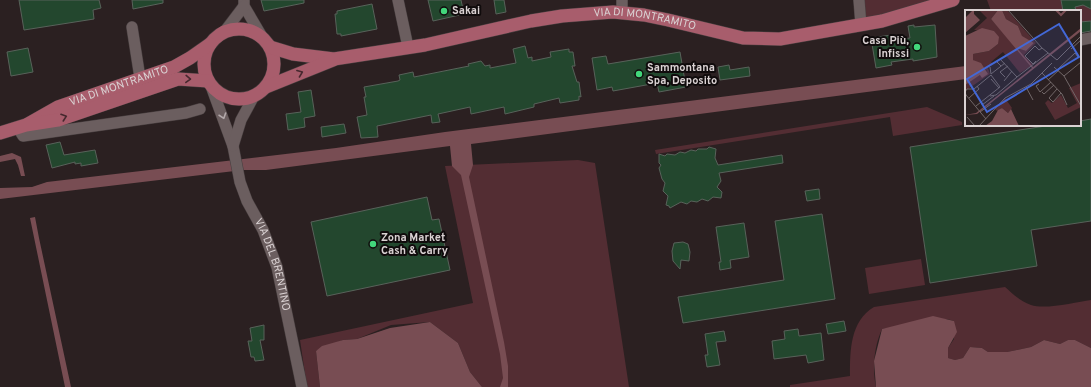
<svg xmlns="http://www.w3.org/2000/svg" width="1091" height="387" viewBox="0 0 1091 387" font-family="Overpass,sans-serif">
<rect width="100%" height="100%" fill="#2b2021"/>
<path fill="#532d33" d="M859 0H953L861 25Z
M987 0H1061L1063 11H991Z
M1085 3 1087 7 1091 8V21L1080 22V11H1076L1075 7Z
M927 107 962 122V125L893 136 890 117 656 154 655 150Z
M578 160 595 163 629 387H482L470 372 458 343 430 322 391 325 357 339 343 340 316 351 320 387H307L300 340 473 303 445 166Z
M921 259 925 285 869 294 865 268Z
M1005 287C1013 294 1020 301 1031 305 1045 310 1076 302 1091 300V348L1075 340H1068L1060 344 1044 340 1031 347 1007 352H988L982 348 970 347 963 358 955 360 948 358V348L954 339V321L947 319 882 329C874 347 872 368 876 387H790V385L850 376C850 351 850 321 874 307Z"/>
<path fill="#784d53" d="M966 66V79L471 144 473 165 469 177 504 342 508 366V387H500L503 378 500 354 461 175 452 166 450 146 266 170H243L0 199V188L32 187 47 182 336 148 445 132Z
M12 153 21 157 25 176H21L18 165 15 159 0 162V156Z
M35 217 39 238 71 387H65L30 218Z
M933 316 954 321 957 332 948 348V358L955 360 963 358 970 347 982 348 988 352H1007L1031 347 1044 340 1060 344 1068 340H1075L1091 348V387H876L874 361 882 329Z
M430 322 458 343 470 372 482 387H320L316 351 322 346 343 340 357 339 390 328Z"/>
<path fill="#23472e" stroke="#58625a" d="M19 0H99L101 8 93 10 94 19 24 30Z
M132 0H163V3L133 9Z
M261 0H304V3L264 11Z
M428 0H461L464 14 433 21Z
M494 0H504L506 12 496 14Z
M1061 0H1091V9L1083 5 1075 7 1076 11H1063Z
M372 4 377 29 341 36V34H337L335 14H337V11Z
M1091 21V31L1080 33V22Z
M914 25V27L935 25 937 57 913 61V59L891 62 892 65 876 68 871 38 891 35 892 40 910 38 908 26Z
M525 46 528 58 532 57V61L551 57 550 52 569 49V52H573L575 66H572L577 82H579L581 97 579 96V100L560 103 559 98 534 104V107L505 114 504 107 471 114 470 107 438 114 440 122 432 123 431 115 377 126 378 137 361 138 357 117 367 115 364 97H366L364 87 398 81 400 80 399 75 413 72 414 77 469 66 468 64 481 61 485 66 490 65V68L516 63 513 49Z
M28 48 33 72 11 76 7 52Z
M680 52 686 87 659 92 657 83 613 91 612 87 597 90 592 58 606 56 608 64Z
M729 65 730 70 749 67 750 76 720 80 718 67Z
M311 90 315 116 304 118 305 127 288 130 286 114 301 112 298 92Z
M1091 119V221L1031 230 1037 266 930 283 910 147 1052 125H1080V121Z
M344 124 346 133 322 137 321 127Z
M60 142 64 155 95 150 98 163 81 166V163L75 164V162L52 168 46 145Z
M709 147 716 149 715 158 718 165 782 155 783 163 719 173 721 181 717 187 722 192 721 198 713 197 708 201 702 199 697 202 691 201 687 204 681 202 670 208 669 206 666 205 668 196 663 191 665 183 662 179 659 168 661 165 659 163V154L665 156 667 154 675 155 680 152 685 153 691 150 696 151 698 149H707Z
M819 189 820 199 807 201 805 191Z
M427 197 432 220 439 219 450 270 327 296 311 222Z
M822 214 835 299 683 323 678 297 784 280 775 221Z
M744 223 749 257 730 260 731 268 720 270 719 262H721L716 227Z
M683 242 688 244 690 252 689 261 681 260 680 269 673 261 672 251 674 243Z
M844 321 846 331 828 334 826 324Z
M264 325V340H260L264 360 255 361 254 357H251L248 341H252L250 328Z
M798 329 799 336 821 333 824 360 808 363 806 355 774 359 772 341 785 339 784 331Z
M724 331 726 341 716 342 720 365 707 367 705 355H708L705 334Z"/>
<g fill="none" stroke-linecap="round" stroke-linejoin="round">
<g stroke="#473e3f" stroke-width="12">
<g id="minor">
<path d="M244 0V6L264 40"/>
<path d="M398 0 408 47"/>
<path d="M859 0 861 25"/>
<path d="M622 12V0"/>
<path d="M132 27 140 78"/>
<path d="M225 31 244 6"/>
<path d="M1080 40 1091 38"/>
<path id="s1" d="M211 86 233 146 240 182 247 201 263 230 277 267 302 387"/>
<path d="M18 128 23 136 186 113 200 109"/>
<path d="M233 146 241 120 254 96"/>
</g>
</g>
<g stroke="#473e3f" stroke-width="14">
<g id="major">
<circle cx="239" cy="64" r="35"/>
<path id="s2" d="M270 47 293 54 334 59 425 45 531 21 562 16 613 12 644 15 668 20 743 38 780 39 882 21 953 0"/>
<path d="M266 87 333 60"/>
<path id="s3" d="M28 124 58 107 174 67 190 58 210 44"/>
<path d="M0 133 26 125 58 120 178 79 208 81"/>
</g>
</g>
<use href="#minor" stroke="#6b5e5f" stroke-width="11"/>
<use href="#major" stroke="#a85d6c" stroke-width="13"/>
</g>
<defs><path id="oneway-chevron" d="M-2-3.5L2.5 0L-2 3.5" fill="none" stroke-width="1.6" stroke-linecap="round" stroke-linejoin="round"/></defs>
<g stroke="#45282e">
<use href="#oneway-chevron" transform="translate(300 73) rotate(-21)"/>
<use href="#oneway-chevron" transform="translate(188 79) rotate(2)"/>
<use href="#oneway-chevron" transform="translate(64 117) rotate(-19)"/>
</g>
<use stroke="#b3a9aa" href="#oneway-chevron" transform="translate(223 116) rotate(71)"/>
<g fill="#42d77b" stroke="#100b0c" stroke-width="1.5">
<circle cx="444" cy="11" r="4"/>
<circle cx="917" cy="47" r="4"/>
<circle cx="639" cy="74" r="4"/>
<circle cx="373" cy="244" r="4"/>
</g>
<g text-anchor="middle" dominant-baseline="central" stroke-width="4" stroke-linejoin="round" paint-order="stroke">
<g font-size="11" font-weight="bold" fill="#dad2d3" stroke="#100b0c" text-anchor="start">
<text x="452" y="11">Sakai</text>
<text x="909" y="41" text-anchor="end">Casa Più,<tspan x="909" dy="13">Infissi</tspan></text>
<text x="647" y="68">Sammontana<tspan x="647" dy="13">Spa, Deposito</tspan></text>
<text x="381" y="238">Zona Market<tspan x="381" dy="13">Cash &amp; Carry</tspan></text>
</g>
<g font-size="11" fill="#dad2d3" stroke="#100b0c">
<text stroke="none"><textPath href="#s2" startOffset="381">VIA DI MONTRAMITO</textPath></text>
<text stroke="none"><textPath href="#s3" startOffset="99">VIA DI MONTRAMITO</textPath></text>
<text stroke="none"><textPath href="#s1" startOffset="190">VIA DEL BRENTINO</textPath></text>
</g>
</g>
<g transform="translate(965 10)">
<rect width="116" height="116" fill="#2b2021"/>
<path d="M14 0H33L26 9 51 37 61 41 69 33 57 27 53 16 41 9 37 0H42L71 33 59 45 68 55 55 63 38 42 26 52 28 54 23 58 25 64 0 81 1 73 22 61 8 50V44L24 41 33 34 29 21 9 20 22 8ZM116 73V97L90 110 80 93 83 90 87 93 96 85 103 98 112 93 104 78ZM40 88 47 98 43 103 37 98 32 101 30 99Z" fill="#532d33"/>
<path d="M8 0H9V4L15 10 0 23V8ZM33 0H37L41 9 53 16 57 26 69 33 61 41 52 38 68 57 116 18V21L12 104 0 105 11 103 67 58 26 9ZM17 18 29 21 34 27 33 34 24 41 8 44V50L16 53 23 64 17 68 15 65 0 75V26ZM37 98 43 103 46 99 54 116H20L27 111 33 100Z" fill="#784d53"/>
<path fill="none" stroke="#784d53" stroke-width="2" d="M91 0 96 5 101 0"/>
<path fill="none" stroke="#716768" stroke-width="1" d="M43 0 77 38 92 50M106 39 116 30M92 50 116 26M71 51 68 54 60 46 70 36 74 40 77 38M25 57 26 64 40 53M89 57 99 66 116 96M93 59 110 43 113 47M77 63 97 84 102 95M99 66 116 52M40 67 35 62 43 56M52 67 83 43M26 69 34 78M83 70 94 60M39 71 47 61M74 74 71 76 75 82 86 72M61 77 68 90M92 79 84 88 88 92 96 83M77 82 79 84 89 75M25 86 31 85 52 67 35 49 32 52 36 56M4 88 14 79 12 76M18 93 17 95 29 86M11 96 35 77 26 65 9 79H2L0 82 1 85 21 109M15 102 26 94M2 107 10 116M14 116 40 88 66 74 87 53"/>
<path fill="#4368d7" fill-opacity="0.15" stroke="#4368d7" stroke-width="2" d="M94 14 114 47 22 102 2 69Z"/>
<rect width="116" height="116" fill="none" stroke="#dad2d3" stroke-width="2"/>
</g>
</svg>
